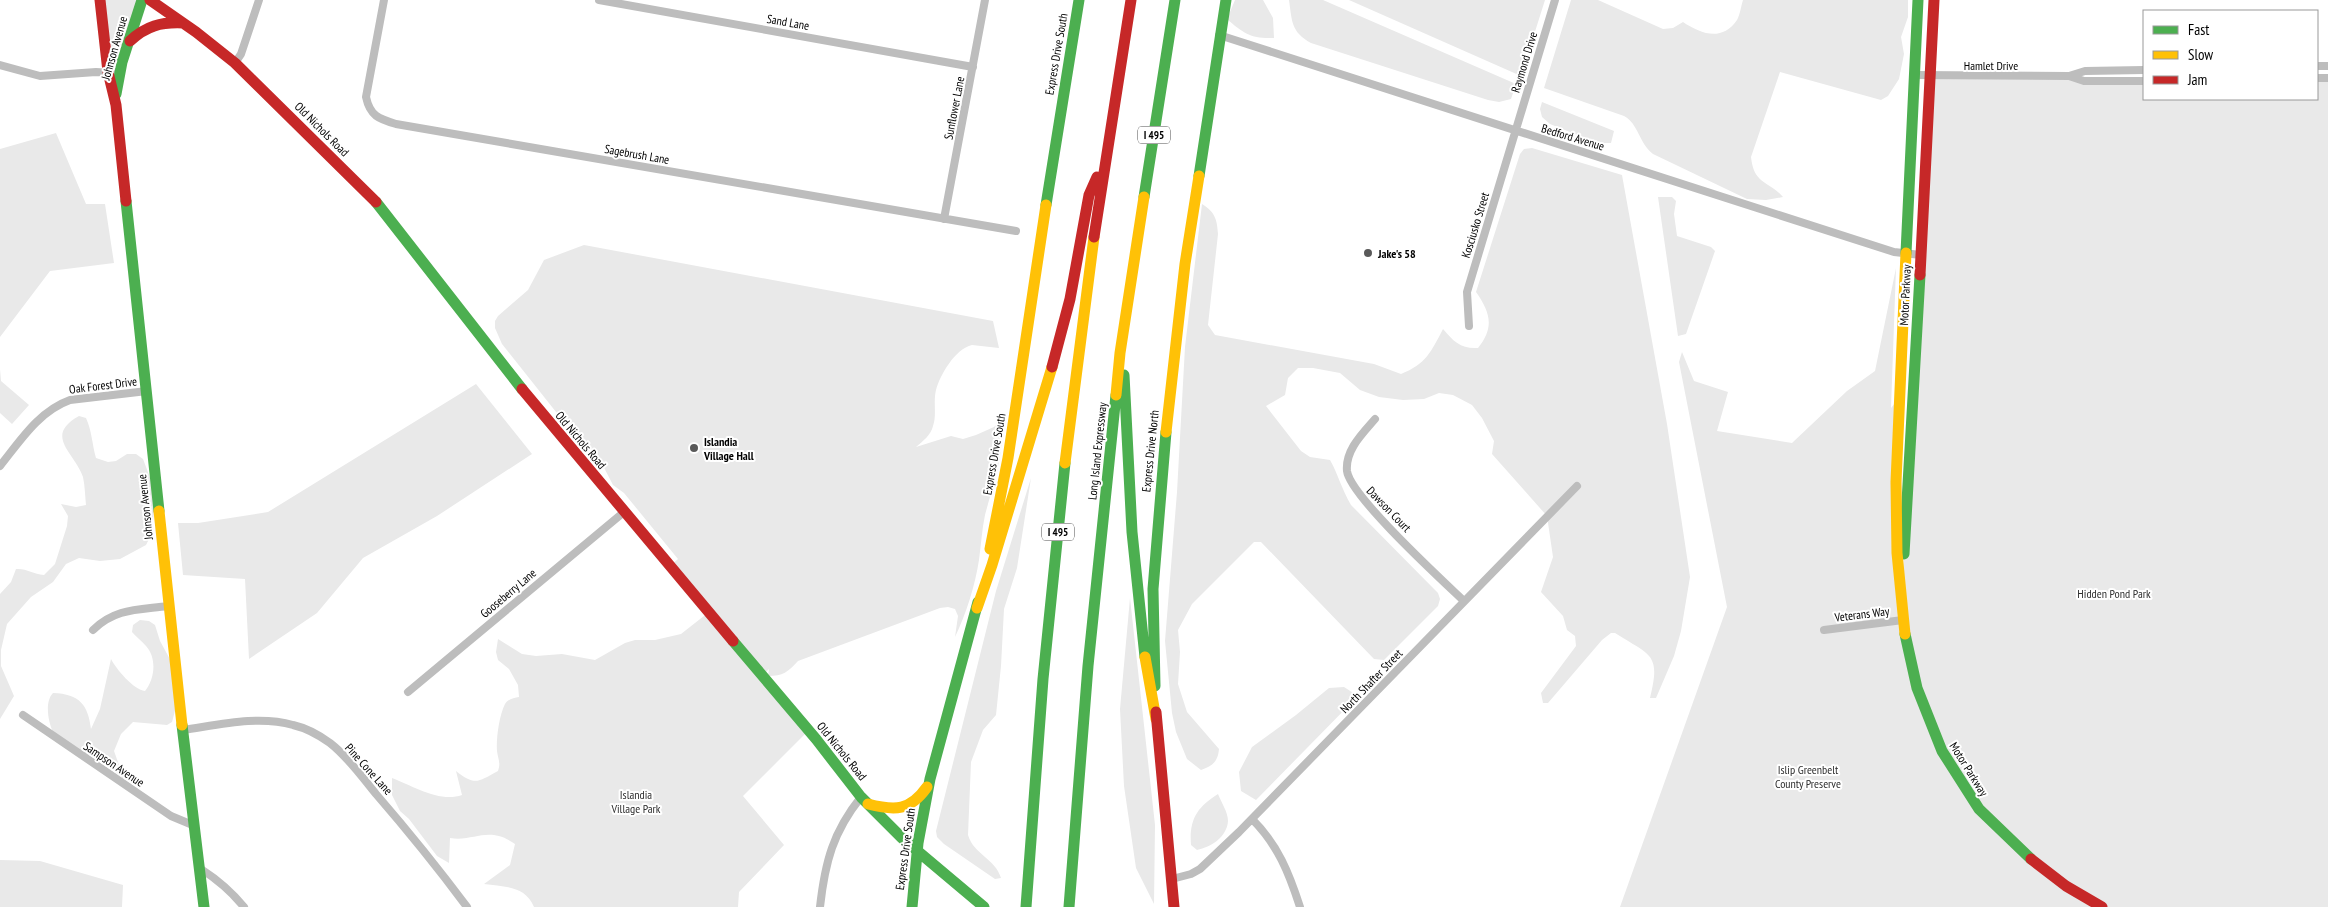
<svg xmlns="http://www.w3.org/2000/svg" width="2328" height="907" viewBox="0 0 2328 907" font-family="'PT Sans Narrow',sans-serif">
<rect width="100%" height="100%" fill="#fff"/>
<path fill="#e9e9e9" d="M100 0H141L118 73 108 72Z
M1235 0H1263L1273 18 1274 38C1252 39 1244 34 1227 19Z
M1289 0H1323L1516 84 1511 99 1499 102 1488 100 1311 43C1291 32 1292 21 1289 0Z
M1349 0H1545L1521 76Z
M1571 0H1598L1663 29 1673 28 1683 22C1701 34 1722 42 1737 20 1740 15 1741 6 1743 0H1908V17L1901 37 1904 54 1899 79 1888 96 1881 100 1780 72 1751 157C1754 185 1768 180 1783 197L1766 200 1747 199 1653 154C1639 143 1638 123 1624 116L1544 88Z
M1930 76 2144 81V99H2317V78H2328V907H1620L1727 607 1679 362 1682 352 1694 381 1728 392 1717 431 1792 443 1847 391 1875 371 1896 268 1891 408 1900 397 1903 570Z
M1542 102 1614 131 1611 143H1597L1550 124 1542 117 1540 109Z
M56 133 86 204H105L114 263 50 271 0 337V149Z
M1532 148 1622 175 1667 424 1690 577 1681 631 1674 656 1656 698H1650C1661 653 1651 656 1615 633H1611L1602 640 1548 703H1543L1541 693 1576 646 1575 636 1567 630 1563 616 1541 592 1553 557 1547 516 1492 454 1494 441 1482 418 1472 405 1453 395 1439 393 1424 399 1403 400 1379 397 1360 390 1340 373 1313 368H1298L1288 378 1285 395 1266 406 1301 451 1310 457 1330 460C1338 474 1342 490 1351 505L1438 593 1440 599 1438 606 1384 660 1374 659 1261 542H1254L1192 604 1178 630 1180 652 1178 684 1187 712 1219 749C1218 761 1213 766 1201 770L1187 759 1176 732 1172 713 1165 641 1177 492 1185 347 1202 204C1215 212 1217 219 1218 234L1208 325 1215 335 1374 364 1401 374C1426 364 1431 352 1443 329 1454 342 1461 349 1478 348 1495 327 1490 312 1476 292L1520 154 1524 149Z
M1658 197H1672L1676 201 1674 214 1677 236 1711 247 1715 251 1686 334 1678 336Z
M584 245 993 321 999 348 972 345C955 349 940 375 936 390 933 402 937 415 933 426 931 435 923 441 916 447L951 436 963 439 976 435 994 427 1000 421C1007 448 992 488 985 515 982 529 981 545 979 560 975 586 966 614 955 637L958 616 955 609 948 607 940 608 798 661C788 672 783 676 768 676L769 669 764 674 810 729 743 796 784 845 739 892 738 907H534C525 885 504 887 484 884L510 865 515 844C488 825 475 842 450 838L449 863 437 856 409 819 400 811 392 795V778C413 786 440 803 462 795L456 771C475 786 478 782 498 771 501 763 498 759 497 751 496 739 499 716 505 704 508 699 514 698 519 697L518 685 509 669 498 660 496 652 498 639 522 654 536 656 562 654 595 660 625 643 635 640H655L681 634 709 612 670 566 678 559 624 493 613 485 600 460 560 417 502 344 495 328V321L498 316 528 290 544 260Z
M0 369 1 381 29 405 12 424 0 413Z
M476 384 532 454 437 516 363 558 317 613 249 659 245 579 183 575 178 523H198L268 512Z
M79 416 86 418C92 431 92 444 96 458L108 462 116 461 127 454H136L143 459 152 483 155 506 151 535 146 545 120 559 100 561 79 558 66 564 53 582 31 597 7 624 1 650V666L14 696 0 719V594L11 582 16 569C26 568 33 574 44 575L55 564 67 526 68 516 61 504 76 507 86 505C85 496 85 486 83 477 75 453 43 436 79 416Z
M1031 478 1017 568 1004 609 1001 666 996 715 983 730 971 762 968 835C974 855 995 858 1001 878L995 879 944 844 937 837 936 831 996 591Z
M1130 598 1155 825 1154 904 1136 868 1124 786 1120 709Z
M140 620 149 621 155 625 160 641 172 663 176 707 172 722 167 725 133 722 121 734 114 751 124 779C115 773 109 765 100 759 92 755 76 753 66 748 52 742 41 705 53 693 80 694 88 705 91 729L100 709 111 659C116 669 134 690 145 691 155 679 157 658 146 646 142 641 136 637 132 632L133 625Z
M1344 687 1358 696 1256 800 1241 791 1239 772 1252 747 1296 715 1329 688Z
M1218 794C1221 802 1228 812 1228 821 1227 837 1211 847 1197 850L1191 845C1189 820 1197 807 1218 794Z
M0 860 40 861 123 885 122 907H0Z"/>
<g fill="none" stroke-linecap="round" stroke-linejoin="round">
<path stroke="#bdbdbd" stroke-width="8" d="M384 0 366 97C370 116 379 119 396 124L1016 231
M599 0 973 67
M1219 35 1894 252 1921 255
M235 63 241 54 259 0
M0 65 40 76 96 72 112 73
M2317 66H2328
M1914 75 2069 76 2084 81H2144
M2069 76 2085 71 2144 70
M2317 78H2328
M944 219 985 0
M1469 326 1467 292 1555 0
M1375 419C1363 433 1345 450 1347 471 1350 496 1442 580 1464 601
M0 466C20 441 39 411 70 400L147 391
M93 630C115 608 139 610 168 606
M1824 630 1903 620
M408 692 624 512
M23 715 171 816 195 826
M183 730C218 725 258 715 293 725 306 728 319 735 330 743 348 757 362 777 376 794 408 831 438 868 467 907
M1252 819C1278 845 1289 873 1300 907
M201 869C218 880 231 891 244 907
M1172 879 1191 874 1200 869 1239 832 1577 486
M820 907C825 862 833 832 861 797"/>
<path stroke="#4caf50" stroke-width="11" d="M116 94 122 62 142 0
M1199 176 1226 0
M1144 197 1175 0
M126 201 159 511
M376 202 522 389
M1046 205 1079 0
M1906 253 1918 0
M1124 375 1132 532 1145 657
M1904 554 1920 275
M1905 634 1917 688 1942 751 1979 809 2031 859
M733 641 816 739 861 797 902 838 984 907
M1155 686 1153 589 1166 432
M182 725 204 907
M912 907 918 843 930 779 978 602
M1026 907 1043 679 1065 463
M1069 907 1088 666 1116 395"/>
<path stroke="#ffc107" stroke-width="11" d="M1116 395 1120 353 1144 197
M1166 432 1185 264 1199 176
M1065 463 1094 237
M159 511 182 725
M990 549 1008 458 1046 205
M977 608 992 565 1052 367
M1905 634 1897 553 1896 482 1906 253
M1145 657 1156 719
M868 804C895 811 910 811 927 787"/>
<path stroke="#c62828" stroke-width="11" d="M100 0 108 72 116 105 126 201
M150 0 196 32 235 63 376 202
M130 41C146 26 161 22 183 23
M1094 237 1131 0
M1920 275 1934 0
M1052 367 1070 299 1089 195 1097 177
M522 389 733 641
M1156 712 1174 907
M2031 859 2066 886 2102 907"/>
</g>
<g fill="#595959" stroke="#fff" stroke-width="2">
<circle cx="1368" cy="253" r="5"/>
<circle cx="694" cy="448" r="5"/>
</g>
<g text-anchor="middle" dominant-baseline="central" stroke-width="4" stroke-linejoin="round" paint-order="stroke">
<g fill="#fff" stroke="#4c4c4c" stroke-width="1">
<rect x="1138" y="126.5" width="32" height="17" rx="4"/>
<rect x="1042" y="523.5" width="32" height="17" rx="4"/>
</g>
<g font-size="11" font-weight="bold" fill="#000">
<text x="1154" y="135">I 495</text>
<text x="1058" y="532">I 495</text>
</g>
<g font-size="12" fill="#000" stroke="#fff">
<text transform="translate(788 22) rotate(10)">Sand Lane</text>
<text transform="translate(114 48) rotate(-74)">Johnson Avenue</text>
<text transform="translate(1056 54) rotate(-80)">Express Drive South</text>
<text transform="translate(1524 62) rotate(-73)">Raymond Drive</text>
<text x="1991" y="65">Hamlet Drive</text>
<text transform="translate(954 108) rotate(-79)">Sunflower Lane</text>
<text transform="translate(322 129) rotate(45)">Old Nichols Road</text>
<text transform="translate(1573 137) rotate(17)">Bedford Avenue</text>
<text transform="translate(637 154) rotate(10)">Sagebrush Lane</text>
<text transform="translate(1475 225) rotate(-73)">Kosciusko Street</text>
<text transform="translate(1905 295) rotate(-87)">Motor Parkway</text>
<text transform="translate(103 385) rotate(-7)">Oak Forest Drive</text>
<text transform="translate(581 440) rotate(50)">Old Nichols Road</text>
<text transform="translate(1097 451) rotate(-84)">Long Island Expressway</text>
<text transform="translate(1150 451) rotate(-84)">Express Drive North</text>
<text transform="translate(994 454) rotate(-80)">Express Drive South</text>
<text transform="translate(145 507) rotate(-96)">Johnson Avenue</text>
<text transform="translate(1389 509) rotate(46)">Dawson Court</text>
<text transform="translate(508 593) rotate(-40)">Gooseberry Lane</text>
<text transform="translate(1862 614) rotate(-7)">Veterans Way</text>
<text transform="translate(1371 681) rotate(-46)">North Shafter Street</text>
<text transform="translate(842 751) rotate(51)">Old Nichols Road</text>
<text transform="translate(114 764) rotate(34)">Sampson Avenue</text>
<text transform="translate(369 769) rotate(48)">Pine Cone Lane</text>
<text transform="translate(1969 769) rotate(58)">Motor Parkway</text>
<text transform="translate(905 849) rotate(-82)">Express Drive South</text>
</g>
<g font-size="12" font-weight="bold" fill="#000" stroke="#fff" text-anchor="start">
<text x="1378" y="253">Jake's 58</text>
<text x="704" y="441">Islandia<tspan x="704" dy="14">Village Hall</tspan></text>
</g>
<g font-size="12" fill="#2e2e2e" stroke="#fff">
<text x="2114" y="593">Hidden Pond Park</text>
<text x="1808" y="769">Islip Greenbelt<tspan x="1808" dy="14">County Preserve</tspan></text>
<text x="636" y="794">Islandia<tspan x="636" dy="14">Village Park</tspan></text>
</g>
</g>
<rect x="2143" y="10" width="175" height="90" fill="#ffffff" stroke="#999999"/>
<rect x="2153" y="26" width="25" height="8" fill="#4caf50" stroke="#999999"/>
<text x="2188" y="35" font-size="15" fill="#000000">Fast</text>
<rect x="2153" y="51" width="25" height="8" fill="#ffc107" stroke="#999999"/>
<text x="2188" y="60" font-size="15" fill="#000000">Slow</text>
<rect x="2153" y="76" width="25" height="8" fill="#c62828" stroke="#999999"/>
<text x="2188" y="85" font-size="15" fill="#000000">Jam</text>
</svg>
